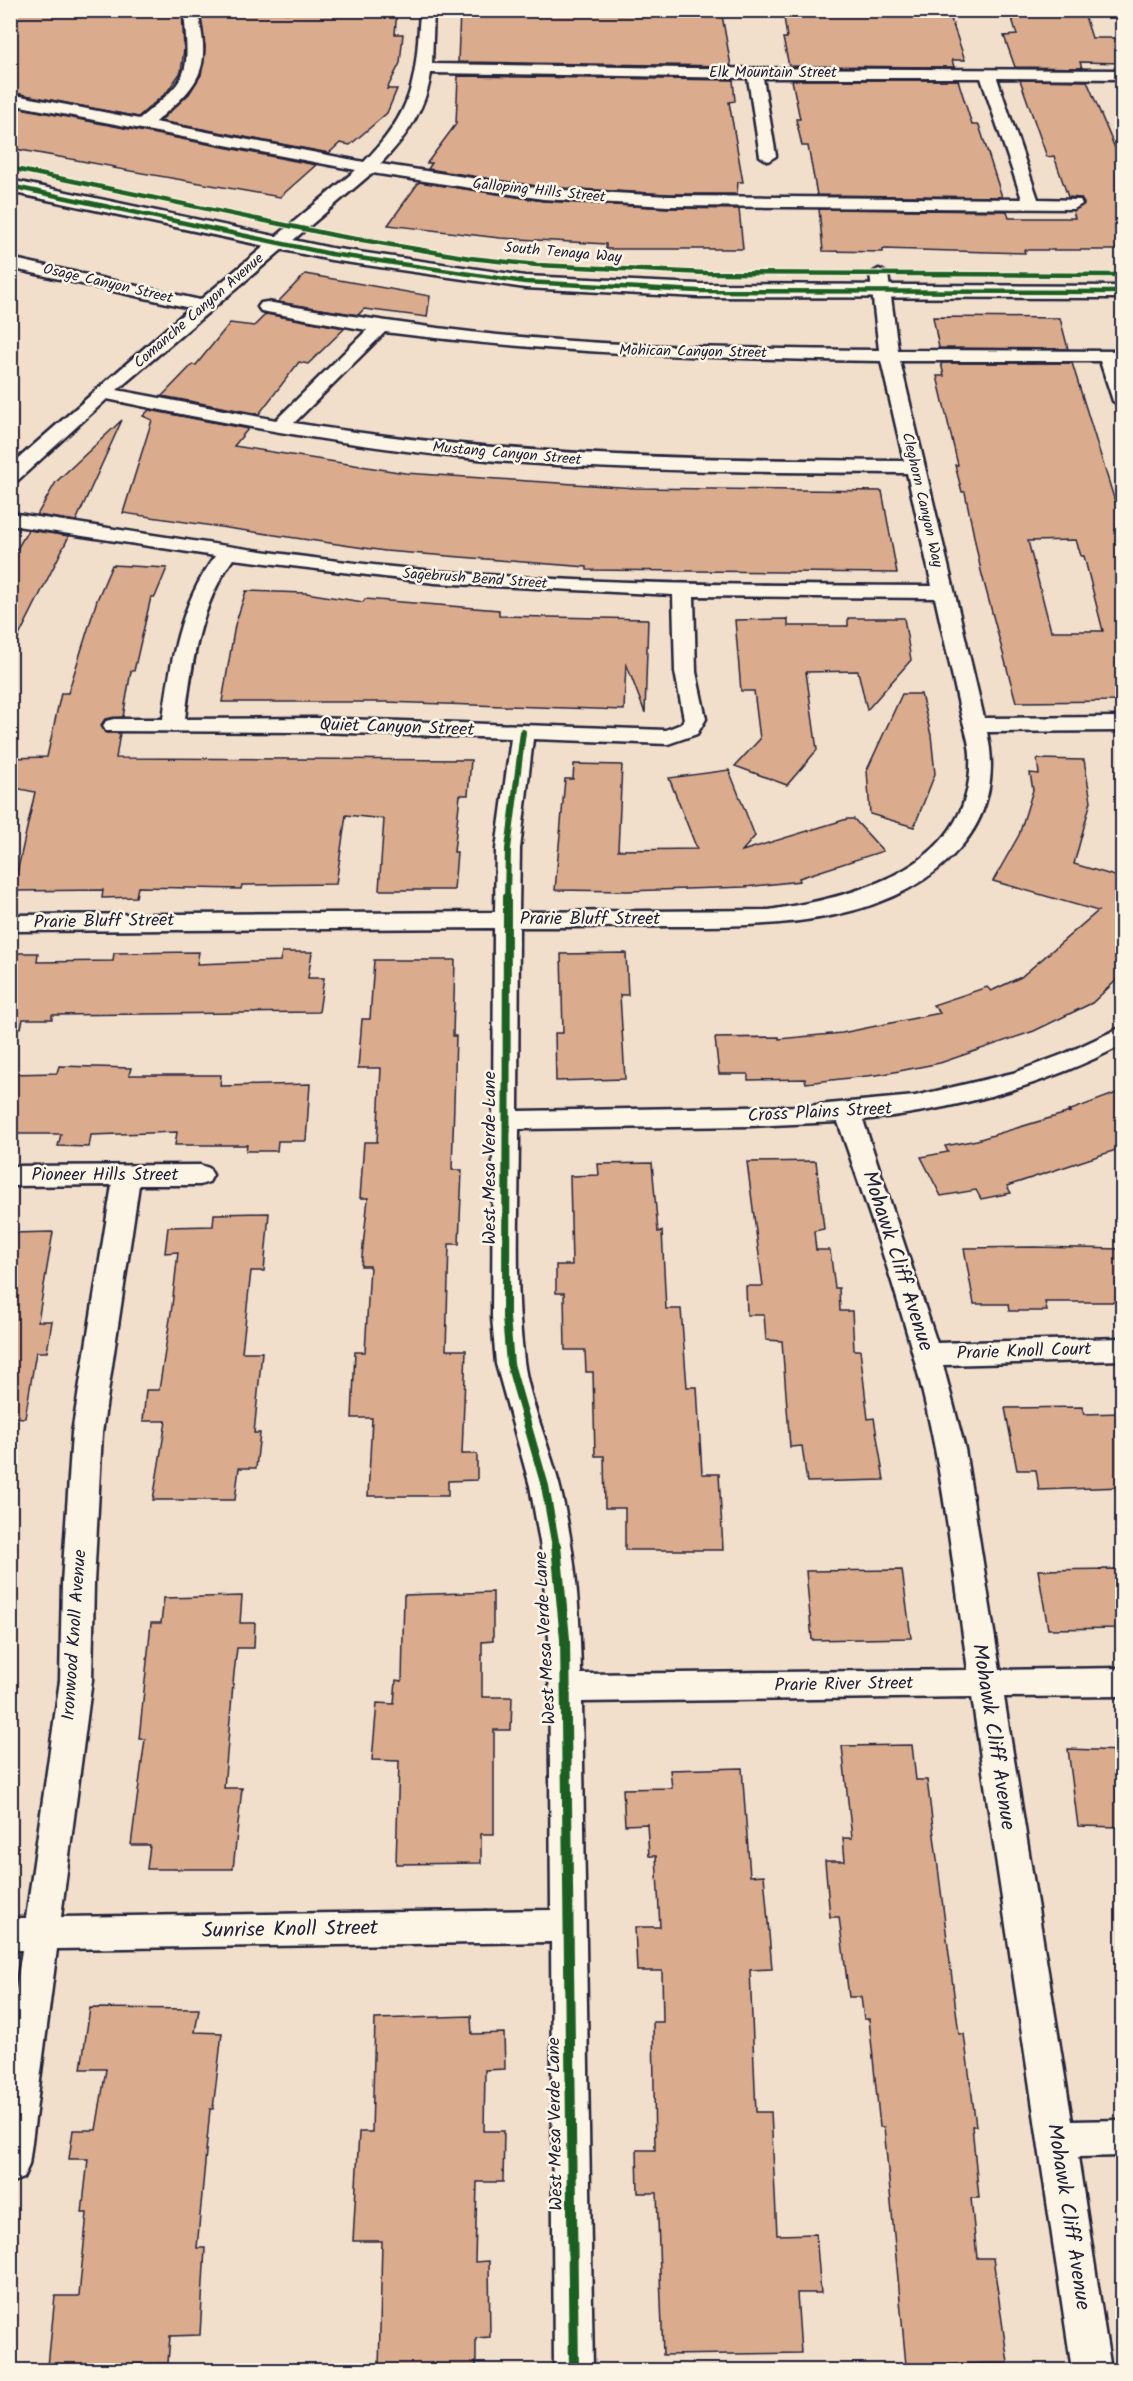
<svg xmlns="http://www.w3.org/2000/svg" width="1133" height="2381" viewBox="0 0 1133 2381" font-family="Kalam,sans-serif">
<rect width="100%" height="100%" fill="#f2dfcb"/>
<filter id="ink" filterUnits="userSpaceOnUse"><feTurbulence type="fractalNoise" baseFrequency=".0167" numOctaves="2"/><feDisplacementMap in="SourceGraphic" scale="12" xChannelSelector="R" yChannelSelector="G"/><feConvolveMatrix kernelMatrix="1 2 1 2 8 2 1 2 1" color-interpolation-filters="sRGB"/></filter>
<g filter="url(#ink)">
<path fill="#dbab8d" stroke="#22223b" stroke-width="1.5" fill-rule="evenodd" d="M13 10H182L184 49 181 72 167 92 138 117 10 92Z
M200 10H284L285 13 397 10 395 34H403L400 63 387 89H397L387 113 350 145 340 143 329 153 160 121 189 94 201 75 205 48Z
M460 10H711L712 15H722L731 66 458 62Z
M783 10H948L965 60H952L954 67 789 66 783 38H787Z
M1020 10H1083L1092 38H1122V63L1080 62 1082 68 1015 67 1004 36 1017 35 1011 15H1021Z
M458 76 733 80 735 101 729 102 743 182H738L737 194H668L543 187 428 169 432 163H427L456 124Z
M792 80H958L972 125H979L1002 197 817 195 808 146H802L796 119H800Z
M1020 80 1087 81 1122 165V250H1024L1025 253 883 249V252L823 251 819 209 1007 211 1009 218H1075L1073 211 1084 203 1080 198 1068 197 1054 156 1047 157Z
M10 106 316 165 280 197 113 168 115 167 10 148Z
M419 182 543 201 668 208 739 209 743 249H606V244L500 238 388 225Z
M305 274 430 296 427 317 364 309 358 315 278 302Z
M266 314 345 328 308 364 299 362 259 414 162 396 192 365H196L230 323 254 326Z
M933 317 1060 318 1068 349 939 348Z
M941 363H1072L1122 524V701L1016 702 981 571 965 492H962L955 465H958L937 376H944ZM1076 540 1081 556H1084L1103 631H1051L1028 541Z
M149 410 248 429 234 446 405 473 636 488 882 491 897 573 587 570V567L385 551 123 513 152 420 143 416Z
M122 420 76 521 37 515 56 482Z
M28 530 69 536 10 654V548L17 549Z
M112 565 167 568 155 597H151L134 671H131L123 717 105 719 101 725 106 733H120L116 758 471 760 468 795H460L454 852H457L454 890H379L384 819 346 815 336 884 242 885 241 889 138 887 136 897 102 898 103 890 13 891 35 792 10 787V758L47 757 61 693H68L97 600Z
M246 591 306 593 363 602 365 599 499 610V616L648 619 645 713 626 663 624 710 386 702H222L235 625Z
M848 618H904L911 660 867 710 858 671 806 672 817 750 787 785 735 766 760 739 754 691H741L735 620 788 619V626H848Z
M902 694H921L931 735 935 774 914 827 870 814 867 770Z
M1037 759 1084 760 1091 801 1074 864 1122 878V975L1092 1003 1034 1031 940 1063 884 1074 806 1083 805 1079 748 1080V1074H719L715 1038 779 1037V1039L842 1033 940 1013 933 1005 987 987 991 991 1021 977 1098 911 993 881 1019 835 1033 790 1030 773 1039 774Z
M574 764 622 765 618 850 697 849 669 778 729 770 755 836 742 851 847 819H854L883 851 799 878 800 881 745 887 628 891 555 890 565 779H573Z
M199 952 197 964 280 961 282 952H312L308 978H324L319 1012 52 1015V1019H23L21 1028 10 1026V953H38L37 962 113 961 114 953Z
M626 953 628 995H620L625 1079 556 1081 555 1033H563L561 954Z
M374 960H455L453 1036H456L452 1170H462L459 1244H449L446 1350H466L462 1454H477V1480L448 1481V1496H368L372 1418H352L355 1352H365L370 1266H361L368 1198H360L364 1142H377L381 1068H358L362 1019H370Z
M59 1066 131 1068 129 1075H221L220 1086 310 1084 306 1141H278L277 1151H246L247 1145H175L177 1132 91 1135 89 1147 58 1146 61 1134H10V1074L57 1073Z
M1122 1091V1148L1007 1186 1011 1193 981 1199 976 1190 941 1196 921 1157 948 1152 945 1146 977 1140 1070 1112 1068 1111Z
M816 1161 824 1229 814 1231 816 1250H830L835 1288H839L840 1311H852L854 1350H860L868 1419 874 1418 884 1480 807 1482 802 1446 790 1447 782 1341 766 1340 764 1315H747L746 1286H763L747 1162Z
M652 1163 658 1232 662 1231 666 1309H681L687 1387H697L702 1474H719L723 1550H625V1508H605L604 1456H595L593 1372H586L585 1350H565L564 1293H556V1265H572L570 1176 599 1175 598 1164Z
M269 1213 264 1271H251L242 1352H262L254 1433H260L256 1468H239L235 1500H153L166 1421H143L146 1390H159L172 1306 178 1252 165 1253 168 1227 213 1226 214 1214Z
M53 1232 38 1321H52L47 1352H36L25 1418 10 1417V1233Z
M1034 1247 1122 1249V1302H1045L1047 1311H1009L1008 1304H974L964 1248Z
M1082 1407 1084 1414 1122 1413V1487L1039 1490 1036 1470H1017L1005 1408Z
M1116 1569 1122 1601V1628L1048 1629 1038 1570Z
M902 1570 911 1638 812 1640 806 1571Z
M493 1592V1641L482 1642V1697H512L511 1730H494V1834H481V1863L396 1864 399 1761 372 1760 377 1703 394 1704 396 1680 402 1681 404 1595Z
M242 1596 240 1623H255L254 1648H237L234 1673 224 1788H242L233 1869H147L150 1845H131L145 1739H139L151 1623H161L164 1598Z
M912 1745 916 1780H927L959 2034H964L976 2126H972L979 2198H971L977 2258H993L1008 2363 906 2365 884 2127H880L869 2019H864L861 1997H849L839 1917H830L825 1861H845L843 1838H852L842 1746Z
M1068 1749 1122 1751V1827L1078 1826Z
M742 1768 750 1876 764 1875 772 1969 750 1970 756 2112H771L777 2235 816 2234 821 2293H797L801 2353 663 2355 657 2193H638L637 2150H655L653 2022H663L662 1971H637L635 1927H660L656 1856H649L647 1824 625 1825 623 1789 672 1788 670 1770Z
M90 2008 199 2009 195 2032 222 2033 213 2109H210L197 2248H205L200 2335 170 2336 168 2363 48 2366 55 2296H79L87 2213H82L88 2159H69L73 2130H96L106 2069H81Z
M471 2016 472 2034 504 2033 505 2069 485 2070 484 2131H504L503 2182H477L475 2262 489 2261 490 2337 476 2338V2370H379L382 2241H353L359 2132H372L375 2019Z"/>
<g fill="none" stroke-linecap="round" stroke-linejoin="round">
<g stroke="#22223b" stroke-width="5">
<path id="street" d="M184 10H198C200 25 204 39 203 54 203 84 176 104 155 122L364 162C415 110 416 79 420 10H434L432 64 684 68 1122 70V79L997 78 1038 199 1080 200 1082 204 1074 209 668 206 543 199 372 173 117 390 276 420 367 330 261 311 258 307 261 303 267 302C337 314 408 325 479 333 612 347 746 349 879 350L870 274 879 269 888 274 898 350 1122 351V361H1118L1122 375V407L1113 401 1100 361H900L984 718 1122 717V731L987 732C996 770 990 811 964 843 895 928 769 926 669 926 619 927 569 927 519 927L518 1111 806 1106 915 1096 1013 1073 1064 1054 1122 1027V1045C1040 1088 955 1109 863 1120L937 1343 1122 1338V1360L943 1365 965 1449 1000 1670 1122 1668V1696L1004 1697 1072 2121 1122 2120V2156L1078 2157 1111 2370H1072L972 1697 582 1702 593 2370H554L551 1942 57 1949 29 2165 23 2178 10 2183V2030L22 1950H10V1918H26L60 1680 62 1583 72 1433 112 1185 10 1186V1166L200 1165 209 1168 213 1175 209 1182 200 1185H139L102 1433 94 1583 92 1680 61 1917 551 1910 549 1639 541 1548 530 1486 496 1364 492 1317 494 928 10 931V915L495 912 496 849 511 738 315 732 106 731 103 726 106 721 114 719H163C171 660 179 606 215 556L10 525V513C152 534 292 559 434 571 600 585 766 585 932 586L907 473C770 472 634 472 497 461 365 449 237 426 107 399L17 481 10 483V466L190 308 10 268V258L200 300 356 170 10 104V94L139 119C192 76 189 76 184 10ZM431 73 748 78 760 156 768 161 776 156 763 78H981L1022 199 668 196 543 189 380 164C406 138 426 109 431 73ZM385 332C550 353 715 359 881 361L904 461C699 460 497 456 294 423ZM233 559 435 583 673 595 675 672 684 719 681 724 666 730 315 718 185 719C192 662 199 607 233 559ZM694 596 935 598C943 634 951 669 959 705 962 721 969 738 970 754 976 867 857 897 769 910L519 912 520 849 533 739 668 744 697 734 706 719 696 672ZM838 1122C875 1229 914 1338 935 1449 949 1522 957 1597 968 1670L581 1674C580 1611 575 1545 559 1484 549 1445 529 1400 524 1361 514 1285 519 1206 519 1129L751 1126Z"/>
</g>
<g stroke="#22223b" stroke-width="5">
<path id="secondary" d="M10 180 331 248 525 276 698 284 1122 286V298L698 297 525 288 331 260 10 192Z"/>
</g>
<use href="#street" fill="#fcf5e5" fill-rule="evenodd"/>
<use href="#secondary" fill="#fcf5e5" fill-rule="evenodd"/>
<g stroke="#fcf5e5" stroke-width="7">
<path id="cycleway-far3" d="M10 168 338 236 470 258 537 265 706 273 1122 275
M10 186 331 254 525 282 698 291 1122 292"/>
</g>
<g stroke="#fcf5e5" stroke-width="9">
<path id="cycleway-far2" d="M507 898 508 849 523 732"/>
</g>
<g stroke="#fcf5e5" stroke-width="11">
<path id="cycleway-far1" d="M507 897 506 1317 510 1364 545 1486 556 1547"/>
</g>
<g stroke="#fcf5e5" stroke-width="14">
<path id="cycleway" d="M556 1546 565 1639 574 2370"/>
</g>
<use href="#cycleway-far3" stroke="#1b5e20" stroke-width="4.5"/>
<use href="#cycleway-far2" stroke="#1b5e20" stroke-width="6"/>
<use href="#cycleway-far1" stroke="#1b5e20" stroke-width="8"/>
<use href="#cycleway" stroke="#1b5e20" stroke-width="10"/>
</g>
</g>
<g text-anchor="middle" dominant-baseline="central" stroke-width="5" stroke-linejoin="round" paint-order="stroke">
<g font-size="15" fill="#22223b" stroke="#fcf5e5">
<text x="773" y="73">Elk Mountain Street</text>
<text transform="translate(539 191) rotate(6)">Galloping Hills Street</text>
<text transform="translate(563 253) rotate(5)">South Tenaya Way</text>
<text transform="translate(108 284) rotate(13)">Osage Canyon Street</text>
<text transform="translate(199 311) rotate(-41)">Comanche Canyon Avenue</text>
<text transform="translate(693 352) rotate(1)">Mohican Canyon Street</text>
<text transform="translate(507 454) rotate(5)">Mustang Canyon Street</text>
<text transform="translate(922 500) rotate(77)">Cleghorn Canyon Way</text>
<text transform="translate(475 579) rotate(4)">Sagebrush Bend Street</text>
</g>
<g font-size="18" fill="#22223b" stroke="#fcf5e5">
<text transform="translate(397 728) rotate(2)">Quiet Canyon Street</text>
<text x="590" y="919">Prarie Bluff Street</text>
<text transform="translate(104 922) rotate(-1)">Prarie Bluff Street</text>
<text transform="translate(820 1113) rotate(-3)">Cross Plains Street</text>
<text transform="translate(490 1158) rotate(-90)">West Mesa Verde Lane</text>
<text x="105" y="1175">Pioneer Hills Street</text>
<text transform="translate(1024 1352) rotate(-2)">Prarie Knoll Court</text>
<text transform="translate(75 1635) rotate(-86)">Ironwood Knoll Avenue</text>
<text transform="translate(546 1638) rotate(-93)">West Mesa Verde Lane</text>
<text transform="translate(844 1685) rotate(-1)">Prarie River Street</text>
<text transform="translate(556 2124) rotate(-91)">West Mesa Verde Lane</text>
</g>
<g font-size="21" fill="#22223b" stroke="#fcf5e5">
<text transform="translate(897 1261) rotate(72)">Mohawk Cliff Avenue</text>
<text transform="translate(993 1737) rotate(81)">Mohawk Cliff Avenue</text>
<text transform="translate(290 1930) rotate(-1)">Sunrise Knoll Street</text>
<text transform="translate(1068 2217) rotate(81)">Mohawk Cliff Avenue</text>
</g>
</g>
<rect width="1133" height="2381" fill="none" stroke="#fcf5e5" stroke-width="36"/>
<rect x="18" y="18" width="1097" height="2345" fill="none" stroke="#22223b" stroke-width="2" filter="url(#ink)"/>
</svg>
